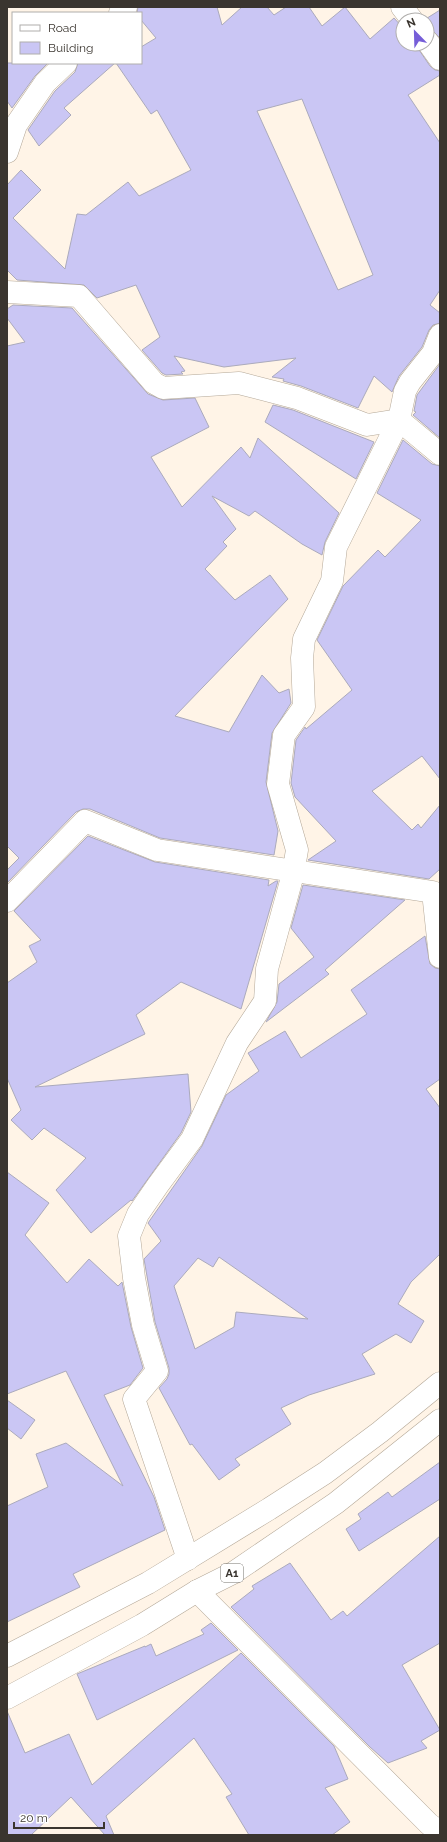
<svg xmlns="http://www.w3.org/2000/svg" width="447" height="1842" viewBox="0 0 447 1842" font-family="Raleway,sans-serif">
<rect width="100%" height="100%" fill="#fff4e7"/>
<path fill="#cac6f4" stroke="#abaabc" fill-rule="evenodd" d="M138 7H217L222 25 242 7H267L274 15 286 7H309L322 26 345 7 370 39 394 18 403 28V44H415L430 66 435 70 440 71V75L408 95 440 143V290L430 305 440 313V323L433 325 429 330 422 347 399 376 392 392 374 376 358 408 301 386 283 381 284 379 272 377 296 358 224 367 174 356 185 371 181 372 183 374 166 375 162 373 142 350 160 337 136 285 97 298 84 285 17 280 7 270V185L21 170 41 190 13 218 65 269 77 214 86 215 128 182 139 196 191 170 157 110 151 114 116 63H141V47L156 38 141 20V13H137ZM302 99 373 275 338 290 257 111Z
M440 10V38L432 30 427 29V20H424Z
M7 63H48L35 76 12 108 7 101Z
M78 63H115L64 108 71 115 39 146 28 130 55 91 75 72Z
M13 305 72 308 148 394 163 400 195 398 209 427 151 457 182 507 241 447 250 458 258 438 339 513 325 542 322 555 302 544 255 511 249 516 212 496 236 529 223 542 227 546 205 569 235 600 270 575 288 599 175 716 229 732 262 675 279 693 289 689 291 703 272 733 266 782 278 831 274 855 160 838 90 809H83L76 812 7 883V870L19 858 7 846V346L25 342 7 318V309Z
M440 364V438L413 415 416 412 414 411 417 395Z
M273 405 293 410 374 442 356 479 265 422Z
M403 440 432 464 440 466V779L422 756 372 791 412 830 418 824 421 828 440 805V869L429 879 308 860 336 841 295 797 291 783 296 740 305 727 306 729 352 690 317 640 343 586 378 550 385 557 421 520 377 493Z
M88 836 155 862 269 880 268 886 276 881H278L241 1009 181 982 136 1015 145 1034 35 1087 188 1074 191 1112 181 1133 132 1201 131 1200 91 1233 56 1190 86 1158 44 1128 32 1140 11 1120 21 1110 7 1078V983L37 962 29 946 41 940 14 911Z
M303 885 405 900 325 970 329 974 266 1022 277 1002 279 984 314 957 291 928Z
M425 936 430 964 435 968 440 969V1079L426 1089 440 1108V1254L411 1282 398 1304 424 1321 411 1343 396 1334 362 1354 375 1374 309 1395 281 1408 291 1424 235 1459 240 1465 219 1480 192 1444 190 1445 159 1388 167 1379 169 1374V1368L155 1322 144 1259 161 1241 148 1223 202 1146 226 1095 259 1071 248 1053 285 1031 301 1058 367 1014 351 990ZM219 1257 308 1319 236 1312 234 1327 195 1349 174 1286 198 1258 213 1267Z
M7 1172 49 1203 25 1235 67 1283 89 1259 118 1286 122 1282 131 1327 143 1368 130 1385 104 1395 154 1497 165 1530 73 1574 80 1587 7 1622V1506L48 1487 36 1454 66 1443 123 1486 66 1371 7 1394Z
M7 1400 35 1420 21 1439 7 1428Z
M440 1462V1499L359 1551 346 1529 361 1519 358 1514 388 1492 392 1497Z
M440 1536V1643L402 1665 440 1730 421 1741 427 1748 388 1763 370 1747 231 1607 254 1589 252 1586 290 1563 331 1620 343 1611 347 1616Z
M211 1623 238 1650 97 1720 77 1674 145 1646V1647L151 1644 156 1656 204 1634 201 1630Z
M241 1653 334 1746 348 1779 325 1788 350 1822 332 1835H249L226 1797 232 1794 194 1738 106 1816 114 1835H105L71 1797 31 1835H7V1711L25 1753 69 1734 92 1785Z"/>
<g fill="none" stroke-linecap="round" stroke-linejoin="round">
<g stroke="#b4a898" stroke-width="23">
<path id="street" d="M402 7 412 20
M120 13 126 7
M427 41 440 59
M7 152 16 125 45 83 66 63
M7 292 79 296 154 383 163 388 239 383 297 398 367 425 399 420 440 454
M7 901 85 821 157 850 433 892 440 957
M188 1559 134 1399 157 1371 143 1325 134 1278 129 1236 138 1214 158 1185 192 1139 237 1043 265 1001 267 969 293 874 297 850 278 784 284 735 304 707 302 658 304 639 332 581 336 547 399 420 405 391 410 382 433 353 440 335
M197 1591 429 1824 440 1832"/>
</g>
<g stroke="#b4a898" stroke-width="23">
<path id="highway" d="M7 1656 148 1583 269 1509 325 1473 380 1432 440 1383
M7 1698 142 1625 197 1591 233 1573 336 1503 440 1420"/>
</g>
<use href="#street" stroke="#fff" stroke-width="22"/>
<use href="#highway" stroke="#fff" stroke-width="22"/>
</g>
<g text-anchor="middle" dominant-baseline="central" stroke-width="4" stroke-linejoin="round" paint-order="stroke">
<rect fill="#fff" stroke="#75726d" stroke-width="1" x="221" y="1564" width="22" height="18" rx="3"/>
<g font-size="11" font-weight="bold" fill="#3a352f">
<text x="232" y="1573">A1</text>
</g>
</g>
<rect width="447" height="1842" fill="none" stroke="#3a352f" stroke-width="16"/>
<rect x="12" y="12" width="130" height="52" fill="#ffffff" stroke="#b0aeac"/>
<rect x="20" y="25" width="20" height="6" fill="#ffffff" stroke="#b0aeac"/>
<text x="48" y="32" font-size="12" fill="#3a352f">Road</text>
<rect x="20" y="42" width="20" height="12" fill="#cac6f4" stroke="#b0aeac"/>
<text x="48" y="52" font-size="12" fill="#3a352f">Building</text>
<g transform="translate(415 32) rotate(337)"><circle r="19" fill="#ffffff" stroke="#b0aeac"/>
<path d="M0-3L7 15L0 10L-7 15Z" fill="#765ed8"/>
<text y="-6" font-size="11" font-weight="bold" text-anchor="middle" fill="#3a352f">N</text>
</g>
<path d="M14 1822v6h90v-6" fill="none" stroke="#3a352f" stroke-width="2"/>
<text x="20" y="1822" font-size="12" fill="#3a352f" stroke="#ffffff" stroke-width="3" paint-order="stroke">20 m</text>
</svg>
